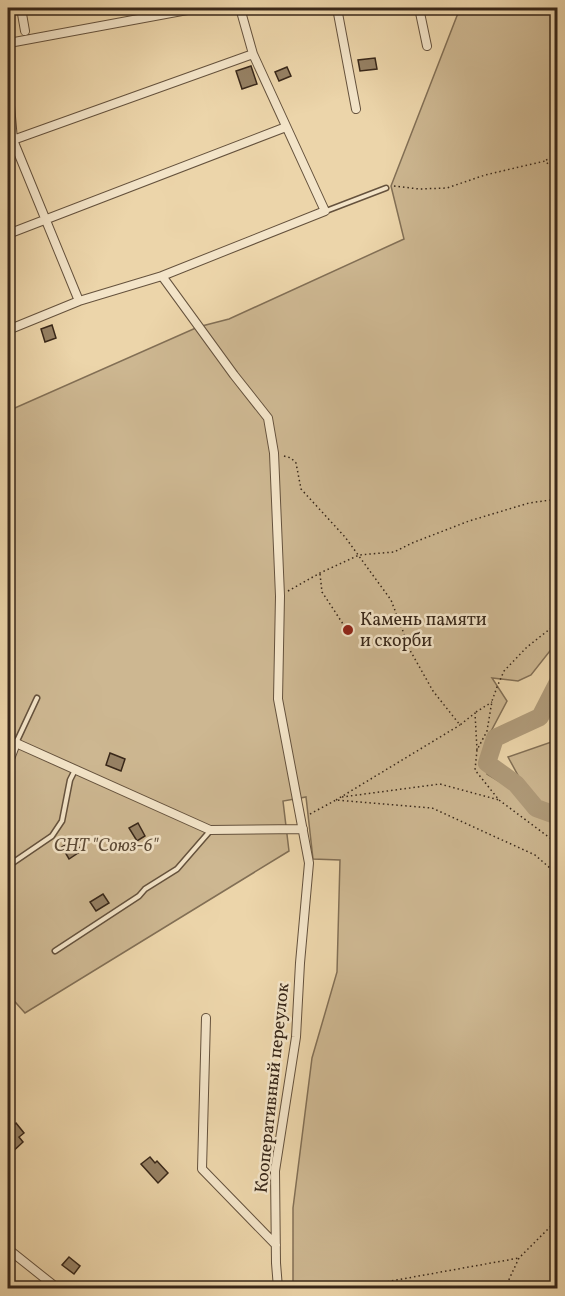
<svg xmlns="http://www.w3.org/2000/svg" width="565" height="1296" viewBox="0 0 565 1296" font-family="Vollkorn,serif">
<rect width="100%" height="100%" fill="#ecd5aa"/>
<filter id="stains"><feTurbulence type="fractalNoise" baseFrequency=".00333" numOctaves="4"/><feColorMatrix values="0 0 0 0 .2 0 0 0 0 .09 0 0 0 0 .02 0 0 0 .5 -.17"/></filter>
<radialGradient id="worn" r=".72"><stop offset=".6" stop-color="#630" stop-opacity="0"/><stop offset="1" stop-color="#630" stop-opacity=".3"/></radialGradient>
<path fill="#cdb791" stroke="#826f55" stroke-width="1.5" d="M460 8H557V642L531 675 518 681 492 678 507 701 487 739V774L532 801 508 757 557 740V1288H293V1208L312 1058 337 972 340 860 313 859 306 797 283 801 289 851 25 1013 8 994V411L198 327 229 319 404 239 391 186Z"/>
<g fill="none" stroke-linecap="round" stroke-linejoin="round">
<path stroke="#af9a79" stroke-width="18" d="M558 682 540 717 495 738 487 763 516 784 536 808 558 816"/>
</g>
<path fill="#968164" stroke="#382719" stroke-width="1.5" d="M375 58 377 69 360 71 358 60Z
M251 66 257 84 242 89 236 71Z
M287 67 291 76 279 81 275 72Z
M52 325 56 338 45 342 41 329Z
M110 753 125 759 121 771 106 765Z
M138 823 145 836 137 841 129 828Z
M74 839 81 851 69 859 62 847Z
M103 894 109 903 96 911 90 902Z
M16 1123 24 1133 19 1137 23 1142 8 1156V1131Z
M150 1157 155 1163 157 1161 168 1173 158 1183 141 1164Z
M69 1257 80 1266 74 1274 62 1265Z"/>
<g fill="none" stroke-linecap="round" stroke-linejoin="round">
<g stroke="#65523d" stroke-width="7">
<path id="lane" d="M326 211 386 188
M8 739 16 743 37 698
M8 866 52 836 62 821 70 780 75 770
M55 951 139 896 145 889 177 869 210 831"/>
</g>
<g stroke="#65523d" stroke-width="10">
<path id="street" d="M21 8 25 31
M240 8 253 54
M337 8 356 109
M419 8 427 46
M8 142 13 140 9 94V43L198 8
M8 234 286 127
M162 276 325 211 253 54 13 140 79 301 162 276 234 375 268 418 274 453 280 596 278 699 309 863 300 963 296 1037 275 1171 276 1263 278 1288
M8 330 79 301
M8 764 16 743 210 830 303 829
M206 1018 202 1169 276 1245
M8 1249 57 1288"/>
</g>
<path stroke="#382719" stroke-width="1.5" stroke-dasharray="1.5 3" stroke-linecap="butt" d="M546 160 558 156
M394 186 419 189 447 188 485 175 545 161 558 173
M284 456 291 458 296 463 301 489 345 537 391 600 411 652 433 691 460 725 475 713 477 750
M320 574 322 592 347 630
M288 591 320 573 359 555 394 552 412 543 469 521 529 503 558 499
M558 622 555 625 527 647 504 671 497 687 492 701 487 731 477 750 475 770 499 800 558 844
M476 712 492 702
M342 797 440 784 499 800
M336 800 460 725
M310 814 336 800 432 808 535 855 558 875
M352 1288 519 1258
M505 1288 519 1258 558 1219"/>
<use href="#lane" stroke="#f3e4c8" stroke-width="4"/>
<use href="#street" stroke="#f3e4c8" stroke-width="8"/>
</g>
<circle fill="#8f2418" stroke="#f3e4c8" stroke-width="2" cx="348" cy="630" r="6"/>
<g text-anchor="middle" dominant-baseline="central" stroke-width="5" stroke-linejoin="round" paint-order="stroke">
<g font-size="18" fill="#382719" stroke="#f3e4c8" text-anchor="start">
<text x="360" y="620">Камень памяти<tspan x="360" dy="21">и скорби</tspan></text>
</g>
<g font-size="18" font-style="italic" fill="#5d4b37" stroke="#f3e4c8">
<text x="106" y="846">СНТ "Союз-6"</text>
</g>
<g font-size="18" fill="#382719" stroke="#f3e4c8">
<text transform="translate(273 1088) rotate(-84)">Кооперативный переулок</text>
</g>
</g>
<rect width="565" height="1296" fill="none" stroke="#ecd5aa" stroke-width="30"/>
<rect x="9" y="9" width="547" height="1278" fill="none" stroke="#382719" stroke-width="3"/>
<rect x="15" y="15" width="535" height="1266" fill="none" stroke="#382719" stroke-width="1.5"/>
<rect width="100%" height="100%" filter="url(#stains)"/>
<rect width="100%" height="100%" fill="url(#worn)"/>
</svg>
